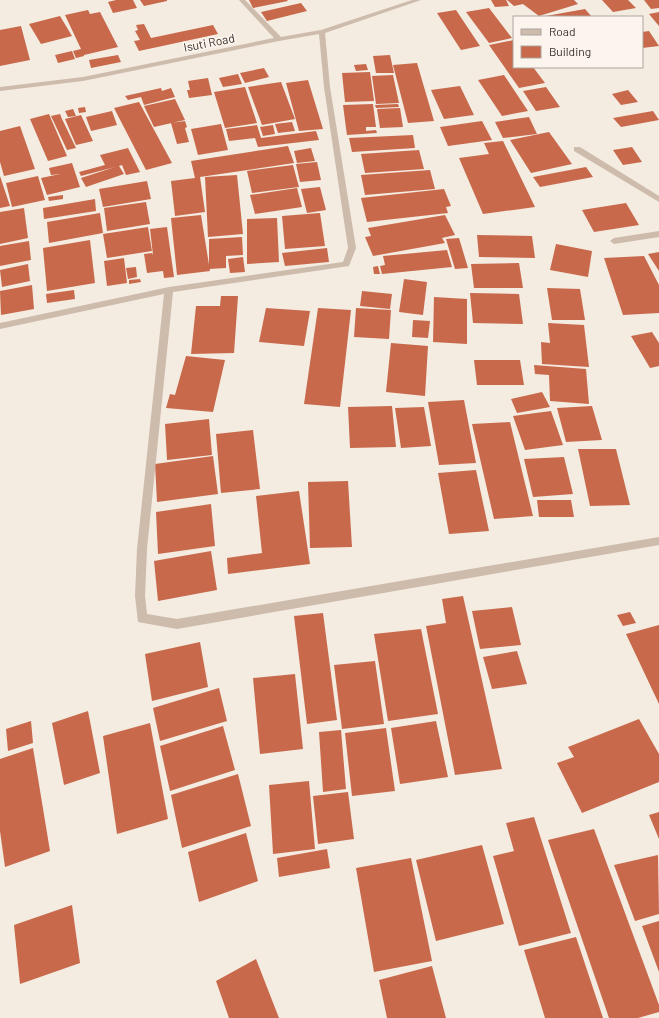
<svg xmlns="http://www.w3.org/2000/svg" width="659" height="1018" viewBox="0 0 659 1018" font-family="Barlow,sans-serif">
<rect width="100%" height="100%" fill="#f4ebe1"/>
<path fill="#c8694b" d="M116 0H133L137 8 113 13 108 2Z
M140 0H167V1L144 6Z
M249 0H287L288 1 253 8Z
M491 0H506L509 6 495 7Z
M507 0H574L578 4 539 16 523 4 514 6Z
M602 0H628L636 8 613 12Z
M644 0H659V8L651 9Z
M301 3 307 11 267 21 261 12Z
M489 8 512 38 489 43 466 12Z
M585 9 592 17H546V16Z
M88 10 90 14 100 12 118 47 84 55V56L76 58 73 51 81 49 65 15Z
M456 10 480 46 461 50 437 13Z
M659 12V26L649 14Z
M60 16 72 36 41 44 29 24Z
M144 24 151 38 213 25 218 34 139 51 134 41 140 40 135 31 138 30 136 25Z
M21 26 30 60 0 66V30Z
M649 31 659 46 642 48V32Z
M514 40V67H533L545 83 519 88 489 45Z
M72 51 75 59 58 63 55 55Z
M118 55 121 62 91 68 89 60Z
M390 55 394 73H376L373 56Z
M417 63 434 121 408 123 393 65Z
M366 64 368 70 356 71 354 65Z
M264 68 269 77 245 83 240 73Z
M370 72 374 101 345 102 342 73Z
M238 74 242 84 223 87 219 78Z
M393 75 399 103 376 104 372 76Z
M504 75 528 111 502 116 478 80Z
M208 78 212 95 189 98 187 90H190L188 81Z
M308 80 323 129 299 131 286 83Z
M281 82 295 119 262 125 248 87Z
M460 86 474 115 444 119 431 90Z
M245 87 257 123 225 128 214 92Z
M546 87 560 107 536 111 523 91Z
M161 88 162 91 171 88 175 97 144 105 141 97 128 100 125 96Z
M628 90 638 102 621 105 612 94Z
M175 99 185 120 154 127 144 106Z
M139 102 172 163 146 170 114 108Z
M373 104 376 127H366V131L376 130 377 133 347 135 346 128 364 127 346 128 343 105Z
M398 104 399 107 376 108 375 105Z
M85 107 86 112 79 113 78 108Z
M400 108 403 127 380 128 377 109Z
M73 109 76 116 68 117 65 111Z
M112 111 117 125 91 131 86 117Z
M653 111 659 120 621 127 613 118Z
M49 114 67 156 48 161 30 119Z
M60 114 62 119 76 148 67 150 51 116Z
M81 115 93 141 76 145 65 119Z
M529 117 537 134 503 138 495 122Z
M185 121 187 127 185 128 189 142 177 144 171 123Z
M482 121 492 140 448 146 440 127Z
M292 122 295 131 278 133 275 124Z
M221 124 228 150 198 155 191 129Z
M257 125 261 138 316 131 319 140 258 147 255 138 229 141 226 129Z
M273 125 275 134 263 136 260 127Z
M20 126 35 169 4 176 0 162V131Z
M549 132 572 164 531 173 510 140Z
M413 135 415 148 352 152 349 138Z
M503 141 535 207 483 214 459 158 489 154 484 143Z
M288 146 294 163 200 177 205 212 175 216 171 181 195 178 191 161Z
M632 147 642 162 623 165 613 150Z
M128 148 140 172 126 175 122 165 119 166 124 174 86 187 81 178 115 167 81 176 79 172 105 165 100 155Z
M311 148 315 161 297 163 294 151Z
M419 150 424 169 365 173 361 154Z
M317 162 321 180 300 182 296 164Z
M72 163 80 187 47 195 41 178 60 174 51 175 49 168Z
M293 165 299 187 252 193 247 171Z
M586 167 593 177 540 187 533 177Z
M430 170 435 189 365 195 361 175Z
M237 175 243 234 208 237 205 177Z
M0 176 10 206 0 208Z
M38 176 45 200 12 207 6 183Z
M147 181 151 199 103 207 99 189Z
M320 187 326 210 307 213 301 189Z
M297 188 302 207 255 214 250 195Z
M444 189 451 206 446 207 448 213 367 222 361 198Z
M63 195V199L49 201 48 197Z
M95 199 96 211 44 219 43 208Z
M146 202 150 224 107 231 104 208Z
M626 203 639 225 594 232 582 210Z
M24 208 28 238 0 244V212Z
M100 213 103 233 49 243 47 222Z
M320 213 325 246 285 249 282 216Z
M201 215 210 271 177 275 171 218Z
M445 215 455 235 442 238 445 243 373 256 365 237 371 236 368 228Z
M277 218 279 262 247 264V219Z
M148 227 152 251 107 258 103 234Z
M167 227 174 277 164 278 163 271 147 273 144 254 152 253 153 255 150 229Z
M477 235 532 236 535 258 479 257Z
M242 237 243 255 226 256V268L209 269V239Z
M459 238 468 268 455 269 446 239Z
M90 240 95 283 47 291 43 248Z
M29 241 31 260 0 266V246Z
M556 244 592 251 588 277 550 270Z
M327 248 329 262 285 266 282 253Z
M447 250 452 267 382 274 380 266 385 265 383 256Z
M659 252V271L648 254Z
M644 256 659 285V313L623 315 604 258Z
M243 257 245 272 230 273 228 259Z
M124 258 127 283 107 286 104 261Z
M519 263 523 288H474L471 264Z
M28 264 30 281 2 287 0 270Z
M378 266 380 274H374L373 267Z
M136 267 137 277 128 279 126 268Z
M140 279 141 282 129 284V280Z
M404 279 427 282 423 315 399 312Z
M32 285 34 309 1 315 0 291Z
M547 288 580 289 585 320H552Z
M74 290 75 299 47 303 46 294Z
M362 291 392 294 390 309 360 306Z
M470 293 519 294 523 324 473 323Z
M221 296H238L234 353 191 354 196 306H220Z
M434 297 467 299V344L433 342Z
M266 308 310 311 304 346 259 342Z
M318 308 351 310 340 407 304 404Z
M356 308 391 310 389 339 354 337Z
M413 320 430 321 428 338 412 337Z
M548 323 584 325 589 367 542 364 541 342 550 343Z
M652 332 659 343V366L650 368 631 336Z
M391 343 428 346 425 396 386 392Z
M186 356 225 360 213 412 166 408 170 394 175 395Z
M474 360H520L524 385H477Z
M534 365 586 369 589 404 550 401 549 375 535 374Z
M542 392 550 407 517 413 511 399Z
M464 400 476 463 439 465 428 402Z
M392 406 396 447 350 448 348 407Z
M592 406 602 440 566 442 557 408Z
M424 407 431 446 401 448 395 408Z
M551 411 563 445 525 450 513 416Z
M209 419 212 455 167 460 165 424Z
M510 422 533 516 494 519 472 424Z
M253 430 260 489 221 493 216 434Z
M578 449H616L630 505 590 506Z
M213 456 218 494 157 502 155 464Z
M564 457 573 494 533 497 524 459Z
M476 470 489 531 449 534 438 473Z
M348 481 352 547 310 548 308 482Z
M299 491 310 564 228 574 227 558 262 553 256 496Z
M537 500H571L574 517H539Z
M211 504 215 546 158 554 156 512Z
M211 551 217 590 158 601 154 561Z
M463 596 502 769 455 775 426 626 446 623 442 599Z
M512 607 521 645 480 649 472 611Z
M630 612 636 623 623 626 617 615Z
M323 613 337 720 307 724 294 616Z
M659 625V704L626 634Z
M421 629 438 714 388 721 374 634Z
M200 642 208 687 152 701 145 654Z
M517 651 527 684 492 689 483 657Z
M375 661 384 724 342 729 334 665Z
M295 674 303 749 260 754 253 678Z
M219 688 227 721 160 741 153 708Z
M88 711 100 773 64 785 52 723Z
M639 719 659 754V782L582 813 557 763 574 757 568 747Z
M31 721 33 743 8 751 6 729Z
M436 721 448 777 400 784 391 728Z
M150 723 168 819 117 834 103 736Z
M223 726 235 770 170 791 160 746Z
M386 728 395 791 352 796 345 733Z
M341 730 346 789 323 792 319 732Z
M33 748 50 851 5 867 0 831V759Z
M238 774 251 826 182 848 171 795Z
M309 781 315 849 273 854 269 785Z
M348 792 354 839 318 844 313 796Z
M659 812V839L649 815Z
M534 817 571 933 519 946 493 856 514 851 506 823Z
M594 829 659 1005V1012L638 1018H609L548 840Z
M246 833 258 881 199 902 188 852Z
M482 845 504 924 436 941 416 860Z
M327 849 330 868 279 877 277 858Z
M658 855 659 914 635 921 614 865Z
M411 858 432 961 374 972 356 868Z
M72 905 80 963 20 984 14 925Z
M659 921V972L642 926Z
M576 937 603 1018H545L524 950Z
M256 959 279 1018H229L216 981Z
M432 966 446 1018H387L379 980Z"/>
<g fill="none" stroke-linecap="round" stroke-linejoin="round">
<path fill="#cdbbac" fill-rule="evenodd" d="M239 0H245L281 37 321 30 412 0H421L325 33 330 87 356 248 349 266 173 292 147 549 145 596 147 614 177 619 659 537V545L177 629 138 622 135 596 137 549 164 294 0 329V323L169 287 343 262 348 248 324 87 319 34 279 41 83 81 0 91V87L83 77 274 38Z
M574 147H580L659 196V202L574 151Z
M659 231V237L614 244 610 241 614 238Z"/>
</g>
<g text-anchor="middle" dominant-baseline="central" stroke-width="3.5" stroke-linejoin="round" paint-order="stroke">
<g font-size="12" fill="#3b302b" stroke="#fbf5ee">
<text transform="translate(209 42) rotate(-11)">Isuti Road</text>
</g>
</g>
<rect x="513" y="16" width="130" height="52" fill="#fbf5ee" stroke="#aea6a0"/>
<rect x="521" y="29" width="20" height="6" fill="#cdbbac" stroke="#aea6a0"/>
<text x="549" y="36" font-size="12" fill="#3b302b">Road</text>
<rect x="521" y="46" width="20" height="12" fill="#c8694b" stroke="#aea6a0"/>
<text x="549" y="56" font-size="12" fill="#3b302b">Building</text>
</svg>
